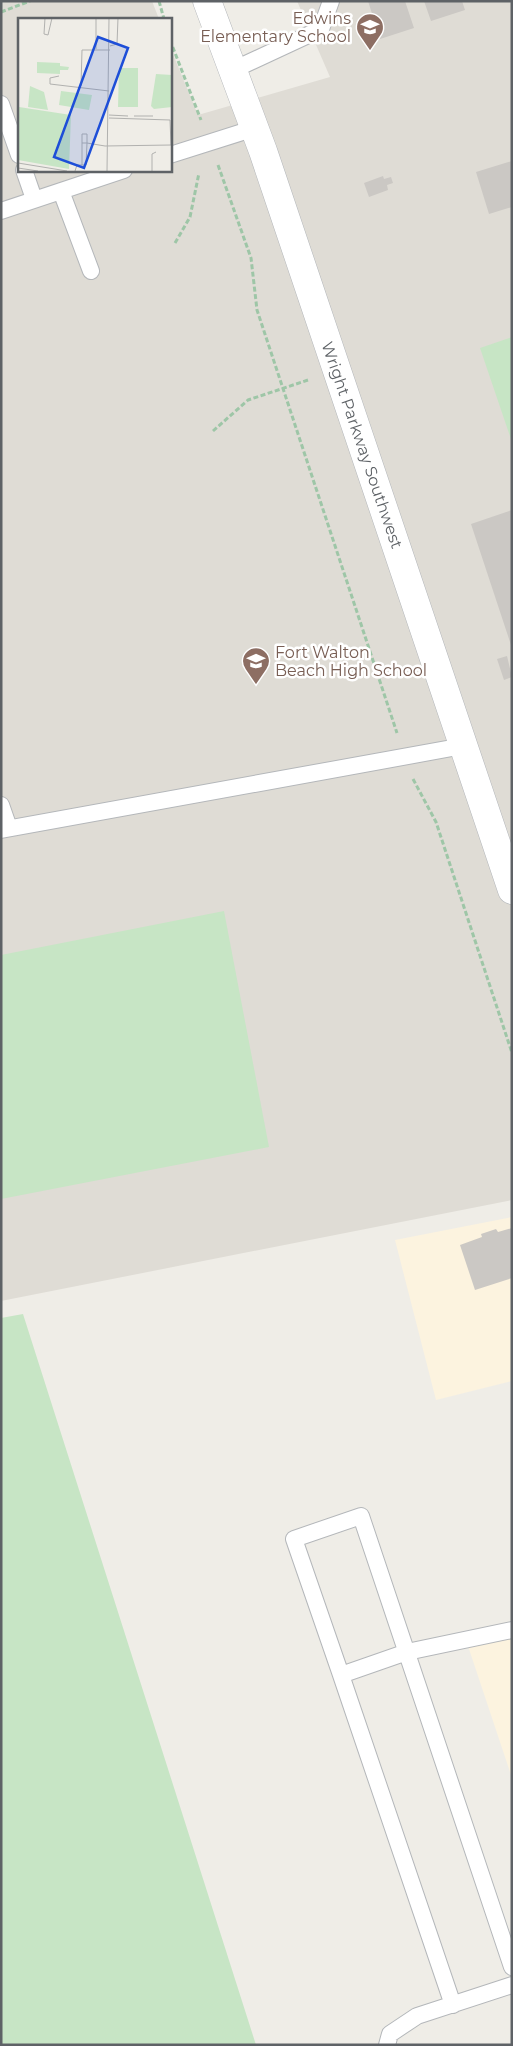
<svg xmlns="http://www.w3.org/2000/svg" width="513" height="2046" viewBox="0 0 513 2046" font-family="Montserrat,sans-serif">
<rect width="100%" height="100%" fill="#efede7"/>
<path fill="#fcf3df" d="M512 1217V1381L436 1400 395 1240Z
M512 1628V1778L465 1637Z"/>
<path fill="#dfdcd5" d="M1 1H152L159 19H19V170H170V47L198 115 330 77 297 1H512V1200L1 1301Z"/>
<path fill="#c7e5c5" d="M512 337V442L480 348Z
M224 911 269 1147 1 1199V955Z
M23 1314 256 2045H1V1318Z"/>
<path fill="#cbc8c4" d="M368 1H405L414 28 380 39Z
M424 1H462L465 10 431 21Z
M512 161V207L489 214 476 172Z
M383 176 384 179 391 177 393 183 387 185 388 190 369 197 364 183Z
M512 510V645H511L471 524Z
M507 656 512 677 504 680 497 659Z
M512 1228V1278L475 1290 460 1245 482 1237 481 1234 496 1229 498 1232Z"/>
<g fill="none" stroke-linecap="round" stroke-linejoin="round">
<g stroke="#b4b7ba" stroke-width="18">
<path id="lane" d="M233 70 321 29 331 1
M1 104 19 155
M170 155 255 128
M24 170 34 199
M61 191 91 271
M1 211 124 170
M1 805 9 828
M1 830 463 746
M512 1630 407 1652 341 1675 294 1539 361 1516 512 1967
M341 1675 453 2005
M387 2045 390 2034 417 2016 512 1985"/>
</g>
<g stroke="#b3b6ba" stroke-width="29">
<path id="secondary" d="M207 1 263 151 512 890"/>
</g>
<path stroke="#9ec6a7" stroke-width="3" stroke-dasharray="5 2.5" stroke-linecap="butt" d="M159 1 164 19
M1 12 30 1
M170 40 201 120
M218 165 251 258 257 310 397 733
M175 243 190 217 199 173
M213 431 248 400 308 380
M413 779 436 822 512 1053"/>
<use href="#lane" stroke="#fff" stroke-width="16"/>
<use href="#secondary" stroke="#fff" stroke-width="28"/>
</g>
<defs>
<g id="school-pin" transform="scale(1.4375)"><path d="M0 17L-7.5 6A9.5 9.5 0 1 1 7.5 6Z" fill="#8d6e63" stroke="#fff"/><path d="M0-5L7-2L0 1L-7-2ZM-4 1L0 2.5L4 1V4Q0 6-4 4Z" fill="#fff"/></g>
</defs>
<g fill-rule="evenodd">
<use href="#school-pin" x="370" y="27"/>
<use href="#school-pin" x="256" y="661"/>
</g>
<g text-anchor="middle" dominant-baseline="central" stroke-width="5" stroke-linejoin="round" paint-order="stroke">
<g font-size="16" fill="#785e54" stroke="#fff" text-anchor="end">
<text x="351" y="18">Edwins<tspan x="351" dy="18">Elementary School</tspan></text>
<text x="275" y="652" text-anchor="start">Fort Walton<tspan x="275" dy="18">Beach High School</tspan></text>
</g>
<g font-size="16" fill="#5e6266" stroke="#fff">
<text transform="translate(362 445) rotate(71)">Wright Parkway Southwest</text>
</g>
</g>
<g transform="translate(18 18)">
<rect width="154" height="154" fill="#efede7"/>
<path d="M19 44 42 45V48L51 49 50 52H42V56L19 55ZM101 50H120V89H100ZM138 56 154 57V89L136 91 133 88ZM12 68 26 74 30 92 10 89ZM43 73 74 77 71 92 41 87ZM1 89 53 97 51 151 0 142Z" fill="#c7e5c5"/>
<path fill="none" stroke="#b1b1af" stroke-width="1" d="M27 0 26 16 30 17 34 0M92 28 99 26 100 0M78 31V0M41 58 32 60V66L91 73M63 68 64 32H92M91 97 110 98M116 98H135M0 145 49 153M64 147V125M0 150 20 153M57 153 59 147H68L69 125V116H64V125H69L87 128 153 127 152 102 91 100M89 153 91 0M134 153V136L138 134"/>
<path fill="#1d4ed8" fill-opacity="0.15" stroke="#1d4ed8" stroke-width="2.5" d="M80 19 110 30 66 150 36 139Z"/>
<rect width="154" height="154" fill="none" stroke="#5e6266" stroke-width="2.5"/>
</g>
<rect width="513" height="2046" fill="none" stroke="#5e6266" stroke-width="5"/>
</svg>
